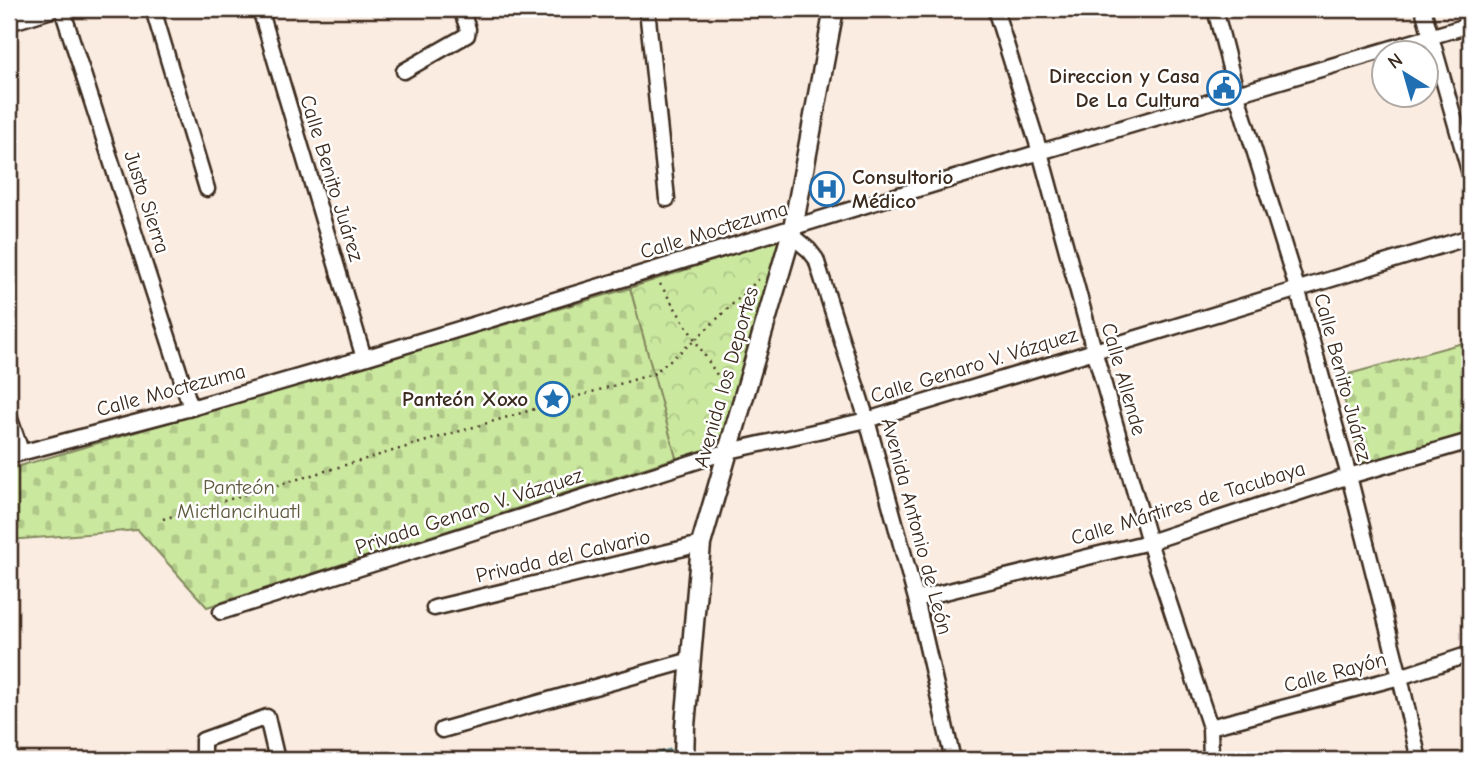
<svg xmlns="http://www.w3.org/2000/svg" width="1479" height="769" viewBox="0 0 1479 769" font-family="'Comic Neue',sans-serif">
<defs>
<pattern id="forest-crowns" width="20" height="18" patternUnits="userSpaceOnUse" patternTransform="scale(1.75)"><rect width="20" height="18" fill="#cbe89f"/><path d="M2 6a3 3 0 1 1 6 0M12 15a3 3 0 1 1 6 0" fill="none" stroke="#afc788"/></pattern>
<pattern id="cemetery-stones" width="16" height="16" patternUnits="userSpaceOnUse" patternTransform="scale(1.75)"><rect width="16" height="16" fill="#cbe89f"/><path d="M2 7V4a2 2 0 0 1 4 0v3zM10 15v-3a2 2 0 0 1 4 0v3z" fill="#afc788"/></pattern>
</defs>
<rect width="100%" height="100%" fill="#faece1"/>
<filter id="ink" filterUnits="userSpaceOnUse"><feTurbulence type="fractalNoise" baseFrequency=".0143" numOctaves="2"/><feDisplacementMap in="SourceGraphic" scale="14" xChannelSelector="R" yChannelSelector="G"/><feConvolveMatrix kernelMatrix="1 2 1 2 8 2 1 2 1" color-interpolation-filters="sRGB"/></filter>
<g filter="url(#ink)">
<path fill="url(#forest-crowns)" stroke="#83895e" stroke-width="2" d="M791 235 729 451 676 458 630 288Z"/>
<path fill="url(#cemetery-stones)" stroke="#83895e" stroke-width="2" d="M630 288 676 458 207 607 138 530 9 540V469Z
M1470 341V436L1363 467 1338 377Z"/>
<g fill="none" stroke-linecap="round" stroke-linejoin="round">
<path stroke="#5f8989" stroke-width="5" d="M704 754 723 760
M639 760 670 751
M1131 760 1241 754 1250 760"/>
<g stroke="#3b2a1e" stroke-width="19">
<path id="minor" d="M62 9 191 408
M153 9 207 189
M260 9 364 358
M647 9 667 199
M995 9 1040 152 1094 350 1149 542 1210 727 1211 760
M1215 9 1237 95 1298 291 1349 476 1400 677 1419 760
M1423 9 1470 174
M9 23 55 9
M404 71 467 35 468 29 461 9
M791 235 809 250 816 259 867 420 916 599 953 760
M9 416 21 451
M9 456 191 408 364 358 1040 152 1470 25
M916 599 1149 542 1349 476 1470 441
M434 608 701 544
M221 612 729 451 867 420 1470 237
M1210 727 1400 677 1470 654
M442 730 691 660
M203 760V740L267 717 277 760"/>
</g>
<g stroke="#3b2a1e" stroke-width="23">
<path id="tertiary" d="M684 760 685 726 701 544 793 228 834 9"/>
</g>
<path stroke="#3b2a1e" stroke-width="2.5" stroke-dasharray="2 5" stroke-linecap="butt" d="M660 284 727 391
M163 519 653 374 695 340 760 278"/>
<use href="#minor" stroke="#fff" stroke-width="14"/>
<use href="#tertiary" stroke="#fff" stroke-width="18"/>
</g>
</g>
<defs>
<g id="civic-ring" transform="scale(1.75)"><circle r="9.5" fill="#fff" stroke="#1f6fb2" stroke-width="1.5"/><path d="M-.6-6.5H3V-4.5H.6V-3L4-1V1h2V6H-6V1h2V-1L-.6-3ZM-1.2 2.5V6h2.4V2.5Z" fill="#1f6fb2"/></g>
<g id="hospital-ring" transform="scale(1.75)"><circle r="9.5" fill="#fff" stroke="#1f6fb2" stroke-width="1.5"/><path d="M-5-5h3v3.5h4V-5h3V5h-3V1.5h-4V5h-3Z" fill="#1f6fb2"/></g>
<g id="sight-ring" transform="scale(1.75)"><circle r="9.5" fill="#fff" stroke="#1f6fb2" stroke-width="1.5"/><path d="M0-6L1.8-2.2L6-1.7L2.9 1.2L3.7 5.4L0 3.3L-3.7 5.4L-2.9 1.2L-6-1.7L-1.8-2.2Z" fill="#1f6fb2"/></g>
</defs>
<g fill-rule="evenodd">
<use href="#civic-ring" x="1224" y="88"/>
<use href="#hospital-ring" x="827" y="189"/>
<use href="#sight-ring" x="553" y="399"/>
</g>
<g text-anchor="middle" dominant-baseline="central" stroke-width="5" stroke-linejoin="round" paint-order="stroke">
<g font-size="21" font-weight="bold" fill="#3b2a1e" stroke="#fff" text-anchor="end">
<text x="1200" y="76">Direccion y Casa<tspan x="1200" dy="24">De La Cultura</tspan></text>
<text x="852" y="177" text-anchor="start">Consultorio<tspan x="852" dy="24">Médico</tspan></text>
<text x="528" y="399">Panteón Xoxo</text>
</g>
<g font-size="21" fill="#3b2a1e" stroke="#fff">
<text transform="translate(332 178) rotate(73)">Calle Benito Juárez</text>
<text transform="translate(147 202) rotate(72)">Justo Sierra</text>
<text transform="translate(714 230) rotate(-17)">Calle Moctezuma</text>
<text transform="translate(974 365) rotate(-17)">Calle Genaro V. Vázquez</text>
<text transform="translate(726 377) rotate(-74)">Avenida los Deportes</text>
<text transform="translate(1343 377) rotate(75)">Calle Benito Juárez</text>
<text transform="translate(1124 379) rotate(74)">Calle Allende</text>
<text transform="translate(171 390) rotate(-15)">Calle Moctezuma</text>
<text transform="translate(1188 503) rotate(-17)">Calle Mártires de Tacubaya</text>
<text transform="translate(469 511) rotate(-18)">Privada Genaro V. Vázquez</text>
<text transform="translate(917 526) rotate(75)">Avenida Antonio de León</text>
<text transform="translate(563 556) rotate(-13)">Privada del Calvario</text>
<text transform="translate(1335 672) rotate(-15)">Calle Rayón</text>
</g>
<g font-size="21" fill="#5f5a3e" stroke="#fff">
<text x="239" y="487">Panteón<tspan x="239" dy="24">Mictlancihuatl</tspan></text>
</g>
</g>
<rect width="1479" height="769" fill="none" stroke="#fff" stroke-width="35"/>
<rect x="18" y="18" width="1444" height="734" fill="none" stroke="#3b2a1e" stroke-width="2.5" filter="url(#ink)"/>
<g transform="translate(1405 74) rotate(323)"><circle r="33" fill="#ffffff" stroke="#b1aaa5" stroke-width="2"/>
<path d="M0-5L12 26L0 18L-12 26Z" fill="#1f6fb2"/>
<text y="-10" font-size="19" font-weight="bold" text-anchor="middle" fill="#3b2a1e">N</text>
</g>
</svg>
